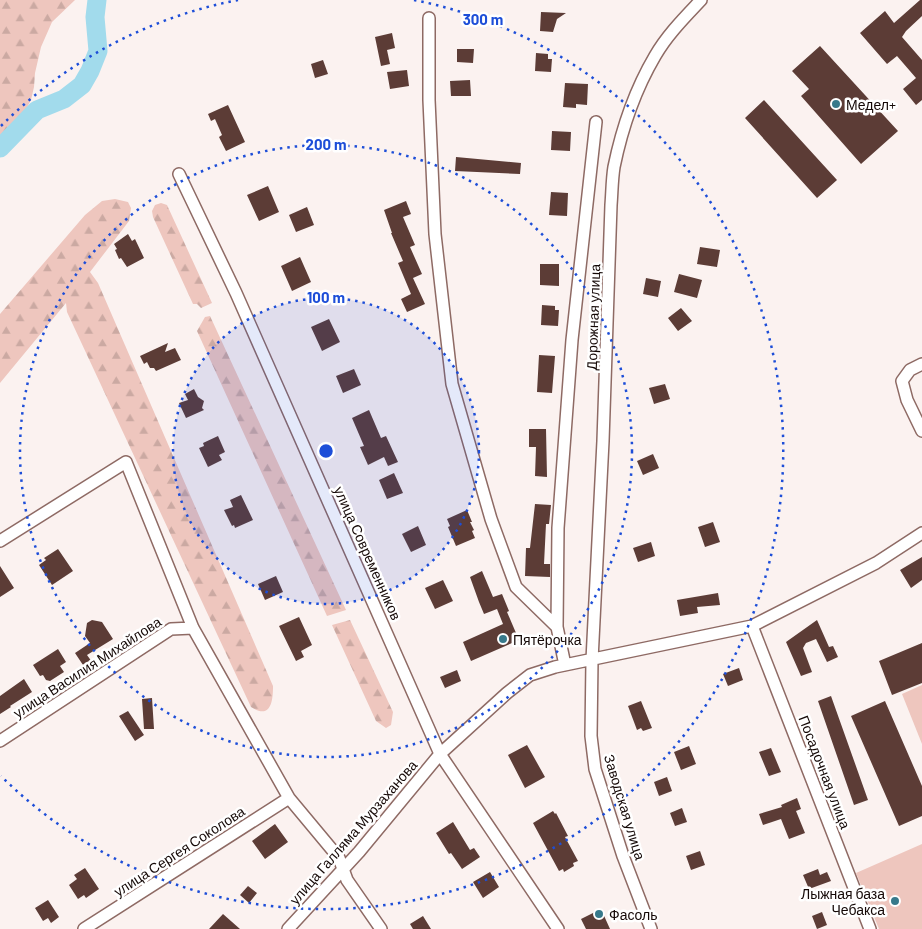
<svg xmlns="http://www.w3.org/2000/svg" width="922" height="929" viewBox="0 0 922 929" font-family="Barlow,sans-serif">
<defs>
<pattern id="forest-firs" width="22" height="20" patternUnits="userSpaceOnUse" patternTransform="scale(1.25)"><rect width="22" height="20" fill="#eec6be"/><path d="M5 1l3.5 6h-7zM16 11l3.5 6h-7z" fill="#cba9a2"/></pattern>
</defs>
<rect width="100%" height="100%" fill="#fbf2f0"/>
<path fill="url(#forest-firs)" d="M0 0H75L52 22 41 47 35 73 34 87 31 100 24 113 0 138Z
M115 199 128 202 131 208 129 221 90 272 98 283 273 686C273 701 271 720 251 707L67 312 66 303 0 383V314L85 215 102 201Z
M161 203 167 205 212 303 201 308 197 304H193L153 217 152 211 155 205Z
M210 316 346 610 327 616 197 331 205 317Z
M350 620 393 712 391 725 386 728 376 721 332 625Z"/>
<path fill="#eec6be" d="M922 685V744L902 694Z
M922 844V929H879L856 873Z"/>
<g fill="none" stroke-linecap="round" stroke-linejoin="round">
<path stroke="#a2dbec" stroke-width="19" d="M0 148 37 110 64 99 82 85 90 71 98 51 95 17 97 0"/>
</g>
<path fill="#5c3c36" d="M920 0H922V16L906 31 902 37 922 60V100L916 105 903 89 916 78 897 56 887 64 860 33 885 11 894 23Z
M541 12 566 13 557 19 553 32 540 31Z
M392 33 395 48 387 50 390 64 381 66 375 37Z
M820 46 898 131 861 164 801 96 809 89 792 71Z
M457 49H474L473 63 457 62Z
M536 53 548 54V59H552L551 72 535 71Z
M323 60 328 74 315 78 311 64Z
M407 70 409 86 390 89 387 72Z
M470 80 471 96H451L450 81Z
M565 83 588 84 587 105 576 104V108L563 107Z
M764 100 837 180 817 198 745 118Z
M228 105 245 142 226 151 219 137 222 135 215 119 211 121 208 114Z
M552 131 571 132 570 151 551 150Z
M456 157 521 163 520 174 455 171Z
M268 186 279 212 259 221 247 195Z
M551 192 568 193 567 216 549 215Z
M406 201 411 214 403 217 415 245 410 247 422 274 413 278 425 304 407 312 401 299 411 294 398 263 403 261 391 233H392L384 210Z
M307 207 314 225 296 232 289 215Z
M128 234 132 241 135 239 144 258 127 267 121 258 119 259 115 250 117 249 114 244Z
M700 247 720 250 717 267 697 264Z
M300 257 311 282 292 291 281 266Z
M540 264H559V286L540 285Z
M679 274 702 280 697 298 674 292Z
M646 278 661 281 658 297 643 294Z
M542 305 555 306V310H559L558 326 541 325Z
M681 308 692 321 678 331 668 318Z
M329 319 340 342 322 351 311 327Z
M168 343 165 352 175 348 181 360 156 371 154 368H150L147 362 144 364 140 356Z
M539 355 555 356 552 393 537 392Z
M354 369 361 385 343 393 336 376Z
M665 384 670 399 654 404 649 388Z
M194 389 198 397 204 401 202 408 204 410 186 418 179 403 188 400 185 394Z
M369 410 381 438 386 436 398 462 388 466 384 457 368 465 360 447 364 446 352 418Z
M529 429H546L547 477 535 476 536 447H529Z
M218 436 225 452 219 455 222 460 208 467 199 448 204 446 203 443Z
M653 454 659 468 643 475 637 461Z
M394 473 403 493 387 499 379 480Z
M241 495 253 520 235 528 234 525 232 526 224 510 233 507 230 500Z
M535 504 551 505 549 524H546L544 564H550V577L525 576 526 548H530Z
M467 510 472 522H470L474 530 472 531 475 538 456 546 448 527 450 526 447 519Z
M713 522 720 542 705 547 698 527Z
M418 526 426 545 411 552 402 534Z
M651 542 655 556 638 562 633 548Z
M58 549 73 571 52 585 39 565 46 560 44 558Z
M922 557V580L911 588 900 570Z
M0 566 14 588 0 597Z
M482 571 493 597 502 594 509 611 507 612 519 640 471 661 463 642 503 624 497 609 484 614 479 602 470 577Z
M276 576 283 592 265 600 258 584Z
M443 580 453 601 435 609 425 588Z
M718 593 720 605 697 607 698 613 680 616 677 600Z
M299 617 312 645 301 651 304 657 296 661 279 626Z
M92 620 102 622 113 639 87 655 97 669 89 674 75 653 90 643 85 636 87 623Z
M817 620 829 647 833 646 838 657 827 662 816 639 806 643 803 648 812 672 801 676 786 642Z
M922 643V683L892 695 879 661Z
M58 649 66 662 60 666 64 672 50 681 46 680 43 675 40 676 33 665Z
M739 668 743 680 728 686 723 674Z
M457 670 461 681 445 688 440 677Z
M24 679 32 692 10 706 11 707 0 714V696Z
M831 696 868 800 854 805 818 701Z
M152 698 154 729H144L142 699Z
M641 701 652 728 643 731 641 728 637 730 628 706Z
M885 701 922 786V816L899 826 851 716Z
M128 711 144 735 135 741 119 716Z
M527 745 545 777 525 788 508 755Z
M689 746 696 764 681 770 674 752Z
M771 748 781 772 769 776 759 752Z
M667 777 672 791 659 796 654 782Z
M797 798 801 809 796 811 805 833 789 839 781 819 763 825 759 814 782 807 781 805Z
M682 808 687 822 675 826 670 813Z
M553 811 555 814 556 813 568 836 565 837 578 861 573 863 574 866 564 872 563 869 559 871 533 823Z
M453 822 470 850 474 848 480 857 462 869 451 853 449 854 436 833Z
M275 824 288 842 265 859 252 841Z
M700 851 705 865 691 870 686 856Z
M85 868 99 889 86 898 84 895 78 899 69 885 77 879 74 875Z
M818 869 820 875 827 872 831 881 809 889 803 875Z
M490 872 499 887 483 898 473 882Z
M248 886 257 893 249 903 240 895Z
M48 900 59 917 51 923 48 918 43 921 35 908Z
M601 909 610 929H586L581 919Z
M822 912 827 925 817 929 812 916Z
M223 914 240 929H209Z
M423 916 431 929H413L410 924Z"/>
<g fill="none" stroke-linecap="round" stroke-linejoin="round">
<g stroke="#8e6a64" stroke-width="14">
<path id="minor" d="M429 18V100L435 234 452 384 491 519 516 587 557 627
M179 174 236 293 440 754 558 929
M922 364 910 370 902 381 907 400 922 431
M0 541 126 462 193 628 289 798 339 858 347 880 381 929
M752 626 870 929
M565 665 557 627 558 528 572 340 596 122
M0 741 171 629 193 628
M84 929 289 798
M288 929 359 852 440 754 507 693 530 675 555 667 752 626 876 563 922 533
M651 929 623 856 595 769 591 736 592 660 603 441 611 205C612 193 612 179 614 167 622 128 635 90 655 56 667 35 685 17 701 0"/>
</g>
<use href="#minor" stroke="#fff" stroke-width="11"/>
</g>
<circle cx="326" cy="451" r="153" fill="#1d4ed8" fill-opacity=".12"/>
<g fill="none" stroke="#1d4ed8" stroke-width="2.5" stroke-dasharray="2.5 5">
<circle cx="326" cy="451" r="153"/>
<circle cx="326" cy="451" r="306"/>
<path d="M1 126A459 459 0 0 1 238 0M414 0A459 459 0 1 1 1 776"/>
</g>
<g fill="#37798b" stroke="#fff" stroke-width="2">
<circle cx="836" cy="104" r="5"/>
<circle cx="503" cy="639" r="5"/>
<circle cx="895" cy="901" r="5"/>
<circle cx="599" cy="914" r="5"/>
</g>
<g text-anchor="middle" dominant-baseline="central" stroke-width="5" stroke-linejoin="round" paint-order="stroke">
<g font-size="14" fill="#140806" stroke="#fff" text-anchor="start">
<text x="846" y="104">Медел+</text>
<text x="513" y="639">Пятёрочка</text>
<text x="885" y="893" text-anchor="end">Лыжная база<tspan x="885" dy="16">Чебакса</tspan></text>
<text x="609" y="914">Фасоль</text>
</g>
<g font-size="14" fill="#140806" stroke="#fff">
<text transform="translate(593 317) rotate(-88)">Дорожная улица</text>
<text transform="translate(368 553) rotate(66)">улица Современников</text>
<text transform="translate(87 667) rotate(-33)">улица Василия Михайлова</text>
<text transform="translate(825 772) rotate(69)">Посадочная улица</text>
<text transform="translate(625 807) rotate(73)">Заводская улица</text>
<text transform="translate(353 832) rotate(-49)">улица Галляма Мурзаханова</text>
<text transform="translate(179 851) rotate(-33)">улица Сергея Соколова</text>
</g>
</g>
<circle cx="326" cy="451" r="8" fill="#1d4ed8" stroke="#fff" stroke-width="2.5"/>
<g font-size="15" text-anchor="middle" font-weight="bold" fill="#1d4ed8" stroke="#fff" stroke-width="5" stroke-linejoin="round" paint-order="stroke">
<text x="483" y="25">300 m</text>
<text x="326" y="150">200 m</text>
<text x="326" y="303">100 m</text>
</g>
</svg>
